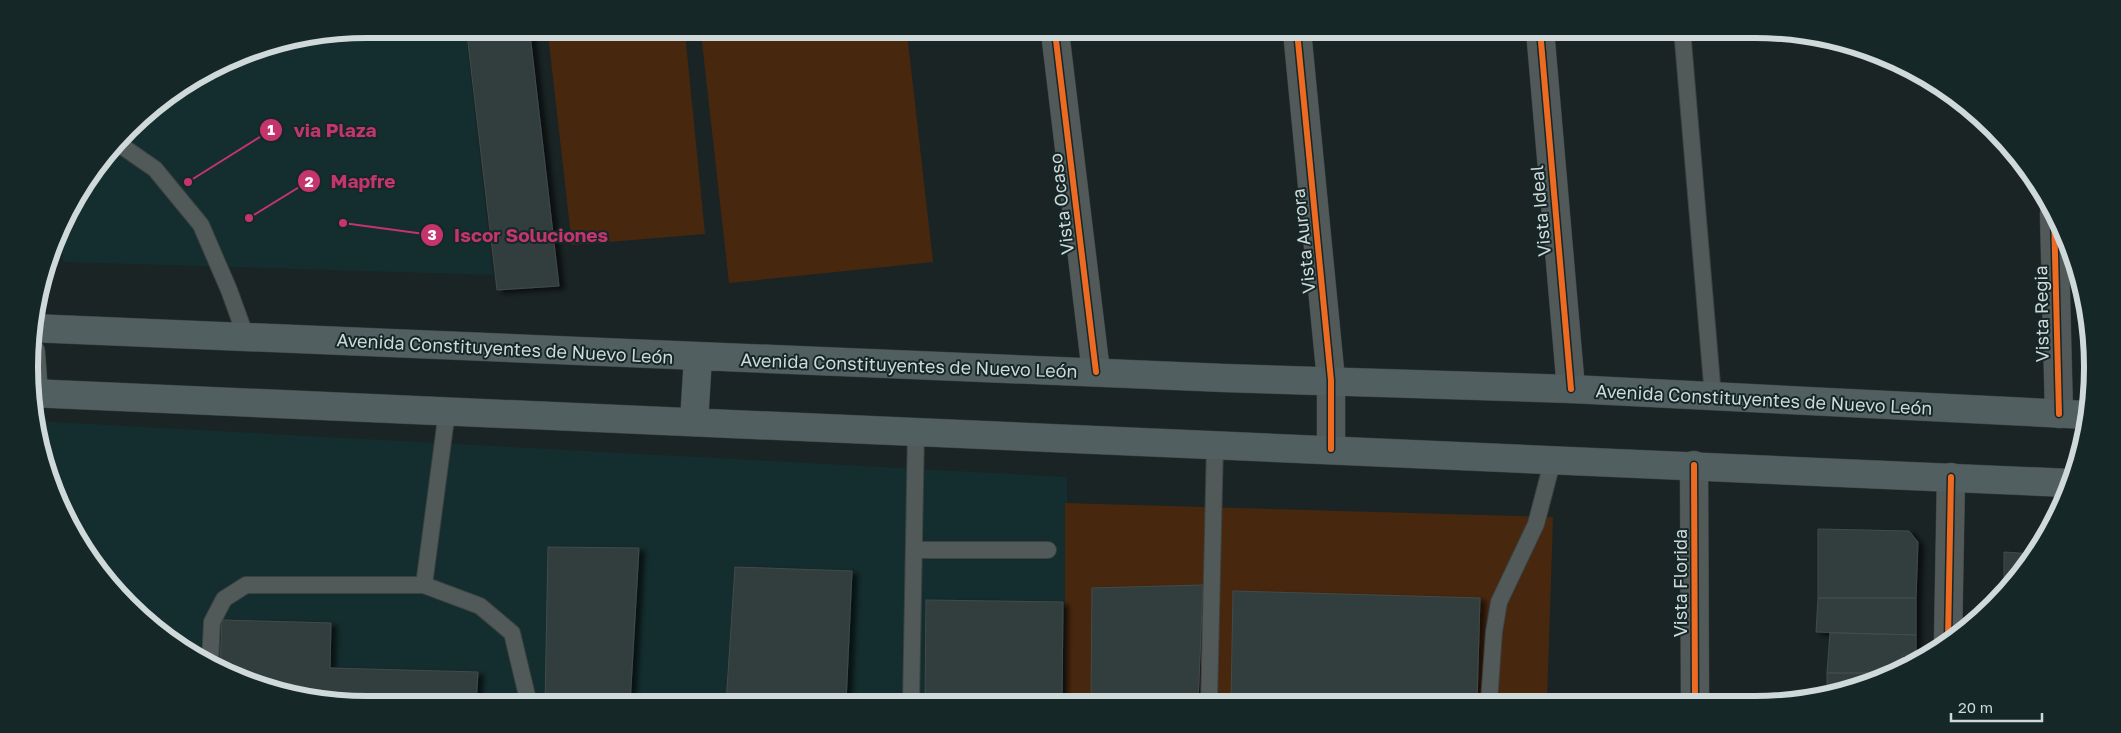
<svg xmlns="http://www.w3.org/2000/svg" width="2121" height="733" viewBox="0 0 2121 733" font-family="'Golos Text',sans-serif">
<defs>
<filter id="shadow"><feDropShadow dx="5.5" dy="3" stdDeviation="2.5" flood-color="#0009"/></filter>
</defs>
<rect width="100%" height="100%" fill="#1a2424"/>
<path fill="#142d2e" d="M466 34 493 275 63 262 60 229 64 217 99 161 144 113 238 54 301 35Z
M35 421 1067 477V703L367 704 279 693 179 647 127 605 86 554 40 454Z"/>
<path fill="#48270f" d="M685 33 705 234 572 245 548 34Z
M701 33H907L933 262 729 283Z
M1065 503 1553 517 1547 702 1065 703Z"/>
<path fill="#303d3d" stroke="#424b4b" filter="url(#shadow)" d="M467 34H530L559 286 497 290Z
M1818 529 1909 531 1918 542 1916 598H1818Z
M548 547 639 548 630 704H545Z
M2004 552 2032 554 2004 587Z
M735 567 852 571 846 703 726 704Z
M1203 585 1198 703H1091L1092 588Z
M1233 591 1480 598 1477 702H1231Z
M1818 598H1916V635L1816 632Z
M926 600 1063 602 1062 703H925Z
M222 620 331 623 330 668 478 672 476 704H366L279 693 220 666Z
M1830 633 1916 635V656L1903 655 1902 670 1893 673H1827Z
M1827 673H1893L1827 693Z"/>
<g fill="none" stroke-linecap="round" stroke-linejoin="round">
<g stroke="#3a4141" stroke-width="18">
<path id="service" d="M1682 29 1713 396
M116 142 155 169 201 225 229 290 246 337
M915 550H1048
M424 585 447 411
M210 662 212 622 224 599 246 585H424L480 606 512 633 529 704
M1489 702 1494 632 1499 602 1536 524 1553 459
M911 703 916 431
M1209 703 1215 444"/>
</g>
<g stroke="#3a4141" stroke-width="29">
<path id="minor" d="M1540 30 1571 389
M1297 31 1331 380V449
M1055 32 1096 372
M2054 214 2059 414
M31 352 34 393
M1694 465 1695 702
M1948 640 1951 477"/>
</g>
<g stroke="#3a4141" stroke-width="29">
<path id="secondary" d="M31 328 1224 378 1571 389 2087 415
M30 393 2069 483
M694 422 698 357"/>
</g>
<use href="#service" stroke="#525959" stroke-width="16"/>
<use href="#minor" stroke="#525959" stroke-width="28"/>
<use href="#secondary" stroke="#515f60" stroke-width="28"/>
<g stroke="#162728" stroke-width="9">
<path id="cycleway" d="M1540 30 1571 389
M1297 31 1331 380V449
M1055 32 1096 372
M2054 214 2059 414
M1694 465 1695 702
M1948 640 1951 477"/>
</g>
<use href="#cycleway" stroke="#ed6a23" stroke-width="6"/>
</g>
<g text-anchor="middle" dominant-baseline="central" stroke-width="4" stroke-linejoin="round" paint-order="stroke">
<g font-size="18" fill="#cfd9da" stroke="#162728">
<text transform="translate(1061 204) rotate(-97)">Vista Ocaso</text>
<text transform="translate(1540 211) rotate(-95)">Vista Ideal</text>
<text transform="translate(1303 241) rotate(-96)">Vista Aurora</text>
<text transform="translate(2041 314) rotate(-91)">Vista Regia</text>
<text transform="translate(505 348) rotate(3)">Avenida Constituyentes de Nuevo León</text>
<text transform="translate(909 365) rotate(2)">Avenida Constituyentes de Nuevo León</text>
<text transform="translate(1764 399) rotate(3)">Avenida Constituyentes de Nuevo León</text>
<text transform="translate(1680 583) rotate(-90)">Vista Florida</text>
</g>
</g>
<path d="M0 0H2121V733H0ZM367 38H1755A329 329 0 0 1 2084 367V367A329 329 0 0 1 1755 696H367A329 329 0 0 1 38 367V367A329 329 0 0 1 367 38Z" fill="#162728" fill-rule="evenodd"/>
<path fill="none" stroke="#cfd9da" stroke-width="6" d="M367 38H1755A329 329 0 0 1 2084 367V367A329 329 0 0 1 1755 696H367A329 329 0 0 1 38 367V367A329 329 0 0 1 367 38Z"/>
<path fill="none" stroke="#c4356e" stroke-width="2" d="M188 182L271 130M249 218L309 181M343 223L432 235"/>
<g fill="#c4356e" stroke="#162728" stroke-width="2">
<circle cx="188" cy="182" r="5"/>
<circle cx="249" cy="218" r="5"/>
<circle cx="343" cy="223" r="5"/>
<circle cx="271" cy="130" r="12"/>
<circle cx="309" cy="181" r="12"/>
<circle cx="432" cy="235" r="12"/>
</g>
<g font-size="15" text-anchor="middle" font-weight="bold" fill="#fff">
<text x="271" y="135">1</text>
<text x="309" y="187">2</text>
<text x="432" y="240">3</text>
</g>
<g font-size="19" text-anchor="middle" font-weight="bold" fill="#c4356e" stroke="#162728" stroke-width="4" stroke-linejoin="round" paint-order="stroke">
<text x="335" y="137">via Plaza</text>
<text x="363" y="188">Mapfre</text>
<text x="531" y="242">Iscor Soluciones</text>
</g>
<path d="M1951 713v8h91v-8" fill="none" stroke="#cfd9da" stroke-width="2.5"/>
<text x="1958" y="713" font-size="15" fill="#cfd9da" stroke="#162728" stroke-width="4" paint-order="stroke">20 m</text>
</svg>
